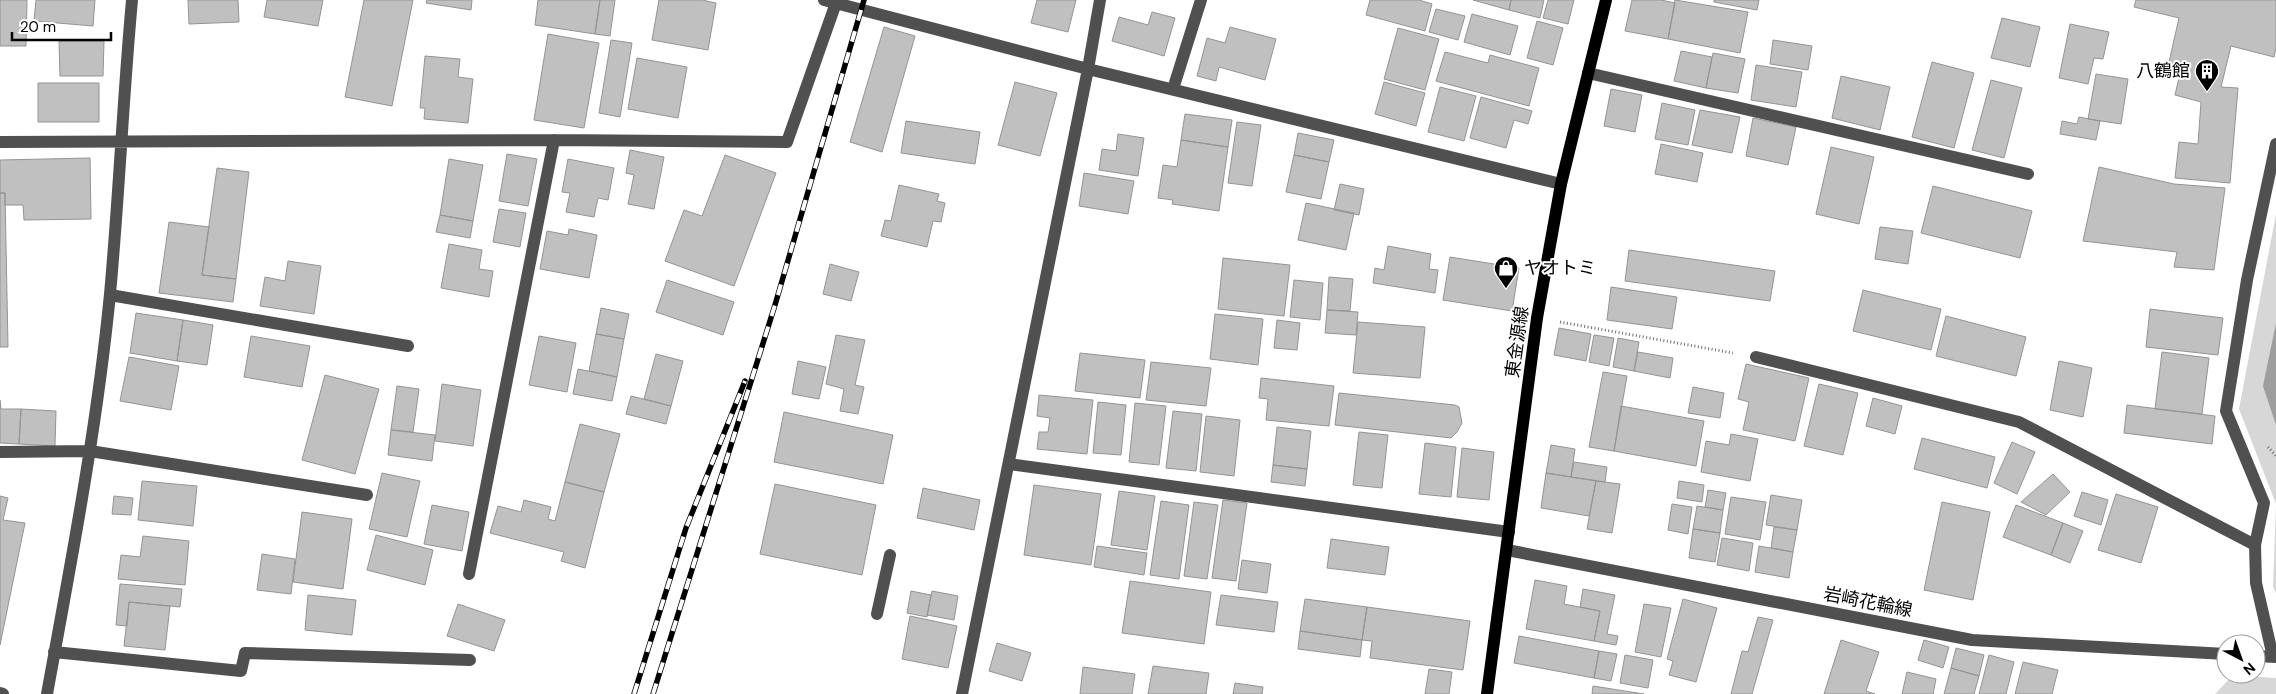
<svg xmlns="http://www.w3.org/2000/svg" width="2276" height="694" viewBox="0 0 2276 694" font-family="'DM Sans','Noto Sans JP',sans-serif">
<rect width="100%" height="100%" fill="#fff"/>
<path fill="#d7d7d7" d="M2276 214V593L2273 587 2276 504 2239 409Z
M2233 675 2276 678V694H2215Z"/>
<path fill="#9e9e9e" d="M2276 323V425L2263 386Z"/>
<path fill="#c0c0c0" stroke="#949494" d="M0 0H27L26 46H0Z
M36 0H95L93 26 34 21Z
M188 0H238L239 22 189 24Z
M267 0H323L318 26 264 17Z
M364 0H413L392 106 345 97Z
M427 0H472L471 10 426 3Z
M538 0H600L595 34 535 25Z
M600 0H615L610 36 595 34Z
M659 0H702L716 3 708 50 652 40Z
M1037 0H1076L1068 32 1031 23Z
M1370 0H1419L1432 4 1425 31 1366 15Z
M1473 0H1511L1509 10Z
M1511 0H1544L1540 18 1509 10Z
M1548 0H1574L1568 24 1543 18Z
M1632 0H1661L1675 3 1668 39 1625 31Z
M1675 0 1748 12 1740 53 1668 39Z
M1714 0H1759L1757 10 1714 2Z
M2136 0H2276V48L2274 57 2231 46 2221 87 2238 88 2230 183 2175 178 2179 142 2198 144 2201 102 2175 95 2182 65 2169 62 2179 18 2134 7Z
M1436 9 1465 16 1458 40 1429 32Z
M1152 12 1175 18 1164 56 1112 41 1119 17 1148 25Z
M1472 14 1518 26 1510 55 1464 42Z
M2002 18 2040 27 2030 67 1991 58Z
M1537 21 1563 28 1553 65 1527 58Z
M2070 24 2109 32 2103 59 2094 58 2088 84 2059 78Z
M884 27 915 36 882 152 850 142Z
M1230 27 1276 39 1265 80 1219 67 1216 81 1197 76 1207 38 1225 43Z
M1398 28 1439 39 1425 90 1384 79Z
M548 34 599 43 584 128 534 120Z
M611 40 632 43 620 117 599 113Z
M1773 40 1812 46 1808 70 1770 64Z
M59 41H104L103 76H60Z
M1681 51 1712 57 1706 88 1674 81Z
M1445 52 1488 63 1490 55 1539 68 1529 106 1436 81Z
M1713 53 1745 59 1738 93 1706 88Z
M425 56 460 59 458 77 473 79 468 123 424 119 425 108H420Z
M637 58 687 67 678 118 628 109Z
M1932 62 1974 73 1954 148 1912 137Z
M1756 65 1802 72 1796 107 1751 100Z
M2096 74 2128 79 2121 124 2088 119Z
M1841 76 1890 87 1880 130 1832 118Z
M1991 80 2022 88 2004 158 1972 150Z
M1015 82 1057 93 1040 156 998 145Z
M1384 82 1425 93 1416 126 1375 114Z
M38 83H99V122H38Z
M1440 87 1476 96 1464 141 1428 132Z
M1611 89 1642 95 1635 132 1604 126Z
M1481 97 1532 111 1528 124 1514 120 1506 148 1470 138Z
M1662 103 1695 110 1688 145 1655 139Z
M1700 110 1740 117 1732 153 1692 145Z
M1185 114 1232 120 1228 147 1181 140Z
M2079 117 2100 121 2096 140 2060 134 2062 121 2077 124Z
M1753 118 1796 127 1788 165 1746 156Z
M906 121 980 132 975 164 901 153Z
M1237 122 1261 125 1252 186 1228 183Z
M1298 133 1334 140 1329 162 1294 155Z
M1118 134 1144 138 1138 176 1099 170 1102 149 1116 151Z
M1181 140 1228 147 1219 211 1172 204 1173 200 1158 198 1163 165 1177 167Z
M1661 144 1703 153 1697 182 1655 174Z
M1831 147 1874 157 1859 224 1816 214Z
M630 150 664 157 654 209 628 204 634 175 626 173Z
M507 154 537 159 528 206 499 201Z
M725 155 776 173 734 286 665 261 684 210 702 216Z
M1294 155 1329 162 1321 199 1286 192Z
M90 158 91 219 24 220 23 205H5V193H0V160Z
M449 159 483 165 473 221 440 215Z
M568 159 614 168 608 200 598 198 594 217 566 212 570 193 562 192Z
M2099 167 2174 184 2225 188 2214 270 2174 267 2177 252 2083 241Z
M217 168 249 172 236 279 202 275Z
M1084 173 1134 181 1128 214 1079 206Z
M1340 184 1364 189 1359 215 1334 210Z
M899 185 939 194 937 201 945 203 941 222 933 221 927 247 881 236 885 220 891 221Z
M1933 186 2032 211 2020 258 1921 233Z
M0 193H5L8 347H0Z
M1306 203 1354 213 1346 250 1298 240Z
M499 209 526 213 520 247 493 242Z
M440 215 473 221 470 238 436 232Z
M169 222 209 227 202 275 236 279 233 302 159 293Z
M1880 227 1913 231 1908 264 1875 259Z
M569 229 597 235 589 278 540 269 547 231 568 235Z
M449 244 482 250 479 269 493 271 489 297 441 288Z
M1388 246 1431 254 1429 269 1438 270 1435 293 1373 283 1375 268 1384 270Z
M1629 250 1775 271 1770 301 1625 281Z
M1450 257 1519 268 1512 311 1443 300Z
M1223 258 1290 265 1284 316 1218 309Z
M288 261 321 266 314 314 260 306 265 277 285 281Z
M830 264 859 272 851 301 823 294Z
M1329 277 1353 279 1350 311 1327 310Z
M667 280 734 302 723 335 656 312Z
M1294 280 1323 283 1320 320 1290 317Z
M1611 287 1677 297 1672 329 1607 320Z
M1863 290 1941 309 1931 350 1853 331Z
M601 308 629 314 624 339 596 334Z
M2150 309 2223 318 2218 355 2146 347Z
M1327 310 1358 312 1356 335 1325 333Z
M136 313 183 320 177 361 130 353Z
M1215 314 1263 319 1258 365 1210 359Z
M1946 316 2026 337 2016 376 1936 356Z
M183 320 213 325 207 365 177 361Z
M1277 320 1300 323 1297 350 1274 348Z
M1358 322 1425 327 1420 378 1353 373Z
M1559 328 1591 334 1586 361 1554 355Z
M596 334 624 339 617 377 589 371Z
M836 335 865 340 855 385 864 387 858 414 840 411 844 389 826 384Z
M1594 335 1614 338 1609 366 1589 362Z
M251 336 310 346 302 387 244 377Z
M539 336 576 343 567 392 529 385Z
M1618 338 1639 342 1634 371 1613 367Z
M1638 352 1673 358 1670 378 1634 371Z
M2162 352 2209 358 2202 414 2155 409Z
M1080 353 1145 360 1140 398 1075 391Z
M656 354 683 361 671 406 644 399Z
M129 357 179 366 171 410 120 401Z
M798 361 826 367 819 399 792 394Z
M2059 361 2092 368 2083 417 2050 410Z
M1151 362 1211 368 1206 406 1146 400Z
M1746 364 1809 378 1795 441 1743 430 1749 402 1738 399Z
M578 369 617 377 612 401 573 394Z
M1603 372 1627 376 1614 451 1589 447Z
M325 375 379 389 355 474 302 460Z
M1261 378 1334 386 1329 426 1266 420 1268 399 1259 398Z
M442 384 481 390 473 446 435 441Z
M1819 384 1858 393 1843 455 1804 446Z
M397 386 419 389 413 432 391 430Z
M1693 387 1724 393 1720 418 1688 413Z
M1339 393 1455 405 1459 407 1462 423 1457 432 1451 438 1335 425Z
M1039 395 1093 400 1087 454 1037 449 1039 432H1048L1050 418 1037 416Z
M631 396 671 406 666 424 626 414Z
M1873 398 1902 406 1895 434 1866 426Z
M0 400 1 409H21L19 444 0 443Z
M1098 402 1126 405 1121 455 1093 453Z
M1135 403 1166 406 1159 465 1129 462Z
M2127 405 2215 416 2212 444 2124 433Z
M1621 406 1704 421 1696 466 1614 451Z
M21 409 56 411 55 446 19 444Z
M1173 411 1202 414 1196 471 1166 468Z
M784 412 893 435 883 484 774 462Z
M1206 416 1240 420 1234 476 1200 472Z
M580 424 620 434 604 492 565 482Z
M1277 427 1311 431 1307 469 1273 465Z
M391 430 435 435 432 461 388 455Z
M1359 432 1388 435 1382 488 1353 485Z
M1731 434 1758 439 1750 481 1701 472 1706 441 1729 445Z
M1922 438 1995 457 1987 488 1914 469Z
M2012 442 2035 452 2017 494 1994 483Z
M1425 443 1456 447 1451 497 1419 494Z
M1551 445 1575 449 1571 477 1546 473Z
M1462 448 1494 452 1489 500 1457 497Z
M1574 462 1607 467 1605 482 1571 477Z
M1273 465 1307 469 1305 486 1271 482Z
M382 473 420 481 407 537 369 529Z
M1546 473 1596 481 1589 516 1541 508Z
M2053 474 2070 492 2046 515 2021 502Z
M142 481 197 486 193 526 138 520Z
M1596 481 1620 484 1612 533 1587 529Z
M1679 481 1704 485 1702 502 1677 498Z
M565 482 604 492 585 568 561 561 564 552 490 533 498 506 521 512 524 500 551 507 548 519 555 521Z
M775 484 876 505 862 575 760 554Z
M1034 485 1101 494 1091 565 1024 555Z
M923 488 980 500 974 530 917 518Z
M1708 490 1726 493 1723 510 1705 507Z
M1119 491 1155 496 1147 550 1111 545Z
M2082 492 2108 500 2101 525 2074 516Z
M2116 494 2158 507 2141 563 2098 550Z
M1771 495 1802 500 1797 530 1766 525Z
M0 496 8 498 3 520 25 523 0 645Z
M114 496 133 498 131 515 112 514Z
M1731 497 1766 502 1760 540 1725 534Z
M1223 500 1247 503 1236 581 1212 578Z
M1161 501 1189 505 1179 579 1150 575Z
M1194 502 1218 505 1207 579 1184 576Z
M1942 502 1990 512 1973 600 1924 590Z
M1672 504 1692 507 1688 534 1668 530Z
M432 505 469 512 462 551 424 544Z
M2016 505 2063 523 2051 555 2003 537Z
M1697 506 1723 510 1720 533 1693 529Z
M302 512 352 519 343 589 293 582Z
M2063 523 2083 531 2070 563 2051 555Z
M1774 527 1797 530 1793 552 1771 548Z
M1693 529 1720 533 1715 562 1689 558Z
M376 535 433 550 425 585 367 570Z
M143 536 189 541 185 585 118 579 121 555 140 557Z
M1722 538 1753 543 1749 571 1717 565Z
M1331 539 1389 547 1385 575 1327 568Z
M1097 546 1147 553 1144 575 1094 567Z
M1759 546 1793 552 1789 578 1755 572Z
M262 554 295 559 291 594 257 590Z
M1242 560 1271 564 1267 593 1238 589Z
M1535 580 1567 586 1564 604 1600 611 1594 641 1526 629Z
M1130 581 1211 592 1204 644 1122 633Z
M120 584 182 589 180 607 129 602 127 626 116 625Z
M1583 589 1615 595 1607 634 1618 636 1616 645 1594 641 1600 611 1580 607Z
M911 591 931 595 927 617 907 613Z
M932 591 958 596 954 620 927 615Z
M308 595 356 600 352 635 305 630Z
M1221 595 1278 602 1274 632 1216 625Z
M1305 599 1367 607 1362 640 1300 631Z
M1683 599 1717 608 1696 682 1669 675 1673 661 1667 659Z
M129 602 170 606 165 650 124 646Z
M458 604 505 620 494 651 447 636Z
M1644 604 1671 608 1661 657 1635 652Z
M1367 607 1470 621 1463 670 1370 658 1372 641 1362 640Z
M910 616 957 626 948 668 902 659Z
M1758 617 1773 620 1752 694H1731L1742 651 1748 652Z
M1300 631 1362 640 1360 657 1298 649Z
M1519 636 1599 651 1594 678 1514 663Z
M1841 640 1879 652 1866 691 1875 694H1824Z
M1924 640 1949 647 1943 668 1918 660Z
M997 643 1031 653 1022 681 989 671Z
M1956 648 1984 655 1979 676 1951 668Z
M1599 651 1617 654 1611 681 1594 678Z
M1625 655 1653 660 1648 688 1620 683Z
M1989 655 2014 662 2006 694H1979Z
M2023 662 2058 670 2052 694H2015Z
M1153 666 1209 673 1206 694H1148Z
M1083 667 1135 674 1132 694H1080Z
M1951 668 1979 676 1974 694H1944Z
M1429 669 1452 672 1449 694H1425Z
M1907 672 1936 679 1933 694H1902Z
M1235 683 1263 687 1262 694H1233Z
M1593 686 1644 694H1592Z"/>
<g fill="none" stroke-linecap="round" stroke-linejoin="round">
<path stroke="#727272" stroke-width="3" stroke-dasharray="1 2.5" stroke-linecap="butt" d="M1560 322 1733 353
M2268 447 2276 456"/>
<path stroke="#505050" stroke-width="12" d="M824 0 1088 69 1561 184
M1588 73 2028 174
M1173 89 1201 0
M0 142 554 140 787 142 837 0
M110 295 408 346
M1756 357 2019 422 2255 545
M0 452 90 451 367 495
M1009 464 1509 532
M1507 550 1972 640 2226 654
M469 574 554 140
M877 614 890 555
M54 652 241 671 245 653 470 660
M2256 656 2276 657
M2273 657 2256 583 2255 545 2264 503 2226 411 2247 280 2276 144
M0 693 3 694
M47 694C71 562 97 428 110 294 119 196 123 98 132 0
M962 694 1088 69 1100 0"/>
<path stroke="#000" stroke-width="12" d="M1487 694 1537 318 1561 184 1606 0"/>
<g stroke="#000" stroke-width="5.5">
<path id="rail" d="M634 694 686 528 745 381
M653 694 775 305 864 0"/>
</g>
<use href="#rail" stroke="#fff" stroke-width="4" stroke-dasharray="11" stroke-linecap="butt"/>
</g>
<defs>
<g id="building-pin" transform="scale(1.25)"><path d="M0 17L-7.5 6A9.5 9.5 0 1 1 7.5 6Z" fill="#000" stroke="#fff"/><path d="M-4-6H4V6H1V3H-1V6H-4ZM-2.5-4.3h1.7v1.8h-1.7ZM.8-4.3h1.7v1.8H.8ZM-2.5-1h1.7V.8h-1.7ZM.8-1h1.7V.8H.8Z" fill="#fff"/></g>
<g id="shop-pin" transform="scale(1.25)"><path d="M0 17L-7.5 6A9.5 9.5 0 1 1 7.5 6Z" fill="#000" stroke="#fff"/><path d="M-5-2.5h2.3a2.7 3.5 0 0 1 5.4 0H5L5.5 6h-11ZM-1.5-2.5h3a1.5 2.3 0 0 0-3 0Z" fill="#fff"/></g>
</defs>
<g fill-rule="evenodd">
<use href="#building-pin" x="2207" y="71"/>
<use href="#shop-pin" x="1506" y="268"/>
</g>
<g text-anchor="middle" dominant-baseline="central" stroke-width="4" stroke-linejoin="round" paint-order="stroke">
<g font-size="18" fill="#000" stroke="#fff" text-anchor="end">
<text x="2190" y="71">八鶴館</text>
<text x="1524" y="268" text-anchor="start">ヤオトミ</text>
</g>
<g font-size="18" fill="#000" stroke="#fff">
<text transform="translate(1517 342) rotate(-82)">東金源線</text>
<text transform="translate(1868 602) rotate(11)">岩崎花輪線</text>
</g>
</g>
<g transform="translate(2241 659) rotate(139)"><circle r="24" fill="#ffffff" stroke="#999999"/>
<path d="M0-4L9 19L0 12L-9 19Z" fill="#000000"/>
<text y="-8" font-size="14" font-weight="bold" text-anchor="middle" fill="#000000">N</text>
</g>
<path d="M12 32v8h99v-8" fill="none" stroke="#000000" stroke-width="2.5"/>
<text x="20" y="32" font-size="15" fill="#000000" stroke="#ffffff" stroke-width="4" paint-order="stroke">20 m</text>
</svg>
